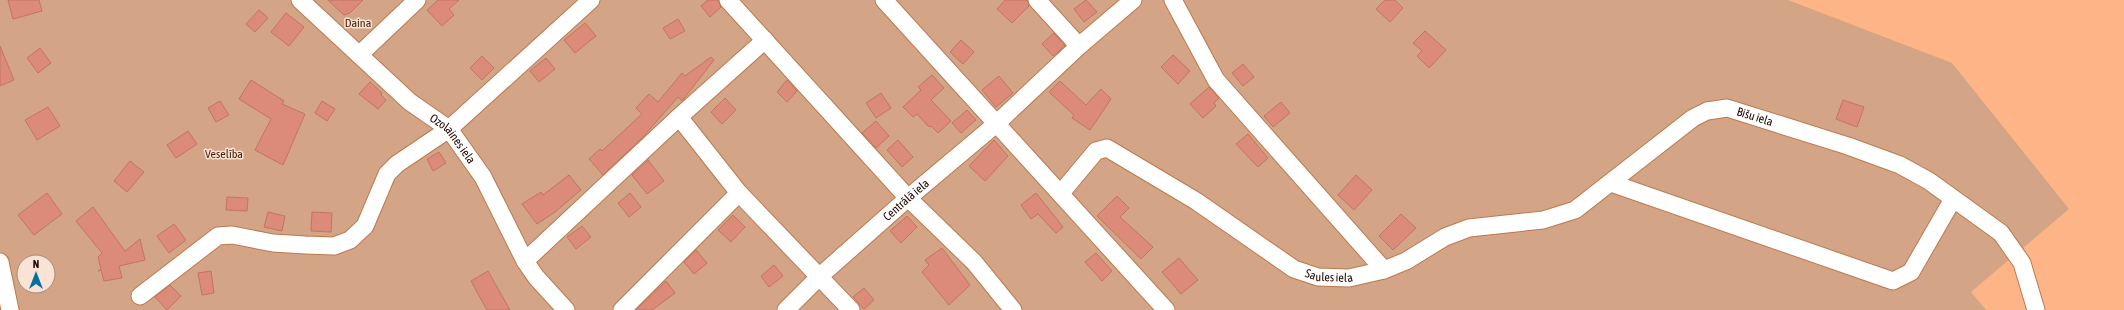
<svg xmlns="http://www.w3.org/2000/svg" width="2124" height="310" viewBox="0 0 2124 310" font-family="'Asap Condensed',sans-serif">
<rect width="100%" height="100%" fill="#fdb587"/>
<path fill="#d3a486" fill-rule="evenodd" d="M0 0H1788L1952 63 2069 209 1971 292 1986 310H0ZM24 262H48V286H24Z"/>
<path fill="#dc8b78" stroke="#c37462" d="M8 0H39L42 11 13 19Z
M328 0H363L350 13 344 15Z
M438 0H459L449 9 454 15 442 26 427 10Z
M708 0H718L721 7 710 17 701 6Z
M1005 0H1027L1029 6 1012 23 997 9Z
M1086 0 1097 12 1084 22 1074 9Z
M1385 0H1395L1403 8 1390 22 1376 9Z
M259 10 268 18 255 32 246 24Z
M286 13 304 27 289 46 271 32Z
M678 19 685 31 670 39 663 28Z
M585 23 596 36 575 53 564 40Z
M1425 31 1446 50 1429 68 1417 56 1422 51 1413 43Z
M1054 33 1065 46 1053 56 1042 44Z
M961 40 974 52 963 64 950 52Z
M0 46 14 80 0 86Z
M40 48 51 63 38 73 27 58Z
M1173 55 1190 71 1178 84 1161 67Z
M482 56 494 68 482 80 470 68Z
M711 57 714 60 682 101 678 97 642 138 603 175 589 159 600 149 602 151 642 114 636 108 649 94 658 102 682 73 685 76Z
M546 58 555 69 539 82 530 71Z
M1243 64 1254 77 1243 86 1232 73Z
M932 75 944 88 931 100 951 121 938 133 931 126 929 127 917 114 913 117 903 107 921 90 918 87Z
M999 76 1013 93 996 107 982 90Z
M251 80 284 101 282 104 305 114 283 165 255 150 271 119 239 99Z
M787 80 797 91 787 102 777 92Z
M1060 81 1086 105 1101 89 1111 99 1090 130 1072 118 1074 115 1049 92Z
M370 82 382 93 381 95 386 100 378 109 359 94Z
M1209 87 1219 98 1214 103 1216 106 1203 118 1190 104Z
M881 93 891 108 876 118 866 103Z
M725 98 736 110 722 124 711 112Z
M1843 100 1864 107 1857 127 1836 119Z
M220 101 229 115 216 122 208 108Z
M322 101 335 109 327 121 315 113Z
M1281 102 1290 113 1273 127 1264 116Z
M48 107 60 126 37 140 25 120Z
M967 110 976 120 961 133 952 123Z
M876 121 889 136 876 148 862 133Z
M188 131 197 144 176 158 167 145Z
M1248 134 1268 158 1258 167 1236 144Z
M898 140 913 157 902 167 887 150Z
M994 140 1008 156 985 181 969 166Z
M439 152 446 163 433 171 427 159Z
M648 160 664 181 647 194 632 175Z
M130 161 144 172 127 192 114 181Z
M569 175 581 190 555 212 537 224 522 204 541 192 543 195Z
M1356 175 1372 190 1354 210 1338 195Z
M47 193 62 214 34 235 18 215Z
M630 193 641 207 629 217 618 203Z
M1036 193 1063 227 1056 233 1038 214 1031 219 1021 205Z
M1117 196 1129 208 1120 217 1153 247 1141 259 1097 216Z
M227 197 248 198 247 211 226 210Z
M93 207 125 251 140 239 145 260 119 266 122 278 104 281 101 270 98 271 101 269 98 257 102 253 76 221Z
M268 212 285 216 282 231 264 227Z
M312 212 332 213 331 232 311 231Z
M1401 214 1416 228 1393 250 1379 236Z
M733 215 745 227 731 242 718 230Z
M907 216 917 227 901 243 890 231Z
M174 224 186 240 169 253 157 236Z
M582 226 591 237 576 249 567 237Z
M942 248 970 285 949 305 922 272 929 265 925 260Z
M696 250 707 263 694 274 684 262Z
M1096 253 1112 271 1102 281 1085 262Z
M1179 258 1198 280 1181 294 1162 272Z
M774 265 783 276 769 287 761 276Z
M211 271 214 293 202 295 198 273Z
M488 271 510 310H487L471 281Z
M666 281 675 293 652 310H636Z
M170 285 181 296 167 310 155 297Z
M864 288 874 300 864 309 853 297Z"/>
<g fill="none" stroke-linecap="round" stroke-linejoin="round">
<g stroke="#bd7a4d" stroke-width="19">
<g id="street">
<path id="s1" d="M300 0 410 102 449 129 483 177 525 261 536 277 566 310"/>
<path d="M728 0 908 198 974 262 1013 310"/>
<path d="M884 0 1166 310"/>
<path d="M1037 0 1079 46"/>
<path d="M1173 0 1216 80 1384 270"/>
<path d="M359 55 417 0"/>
<path d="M679 117 739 193 851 310"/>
<path d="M1611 183 1893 281 1911 272 1953 199"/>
<path id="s2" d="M1061 193 1096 151 1107 148 1196 201 1294 269 1318 277 1349 278 1384 270 1406 261 1445 237 1469 228 1543 220 1575 210 1693 118 1707 111 1727 108 1848 146 1900 165 1929 181 2001 233 2022 263 2036 310"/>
<path d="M525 261 679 117 765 40"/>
<path d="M0 262 10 310"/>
<path d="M140 296 218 236 232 235 273 243 305 245 334 246 350 240 365 226 387 174 397 164 449 129 591 0"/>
<path d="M622 310 739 193"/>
<path id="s3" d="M786 310 820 276 908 198 996 124 1079 46 1133 0"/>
</g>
</g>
<use href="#street" stroke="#fff" stroke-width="17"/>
</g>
<g text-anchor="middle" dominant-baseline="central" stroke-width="3" stroke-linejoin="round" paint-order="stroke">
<g font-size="12" fill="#441e00" stroke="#fae3d5">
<text x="358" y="23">Daina</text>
<text x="224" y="154">Veselība</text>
</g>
<g font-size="12" fill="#200700" stroke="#fae3d5">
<text stroke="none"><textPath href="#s2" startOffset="799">Bišu iela</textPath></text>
<text stroke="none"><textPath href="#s1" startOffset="207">Ozolaines iela</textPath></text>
<text stroke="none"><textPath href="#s3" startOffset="163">Centrālā iela</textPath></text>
<text stroke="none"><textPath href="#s2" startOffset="325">Saules iela</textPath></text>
</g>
</g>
<g transform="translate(36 274)"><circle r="19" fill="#fae3d5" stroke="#a38b80"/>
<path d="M0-3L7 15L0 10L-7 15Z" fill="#01729d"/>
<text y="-6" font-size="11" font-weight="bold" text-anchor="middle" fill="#200700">N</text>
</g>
</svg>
